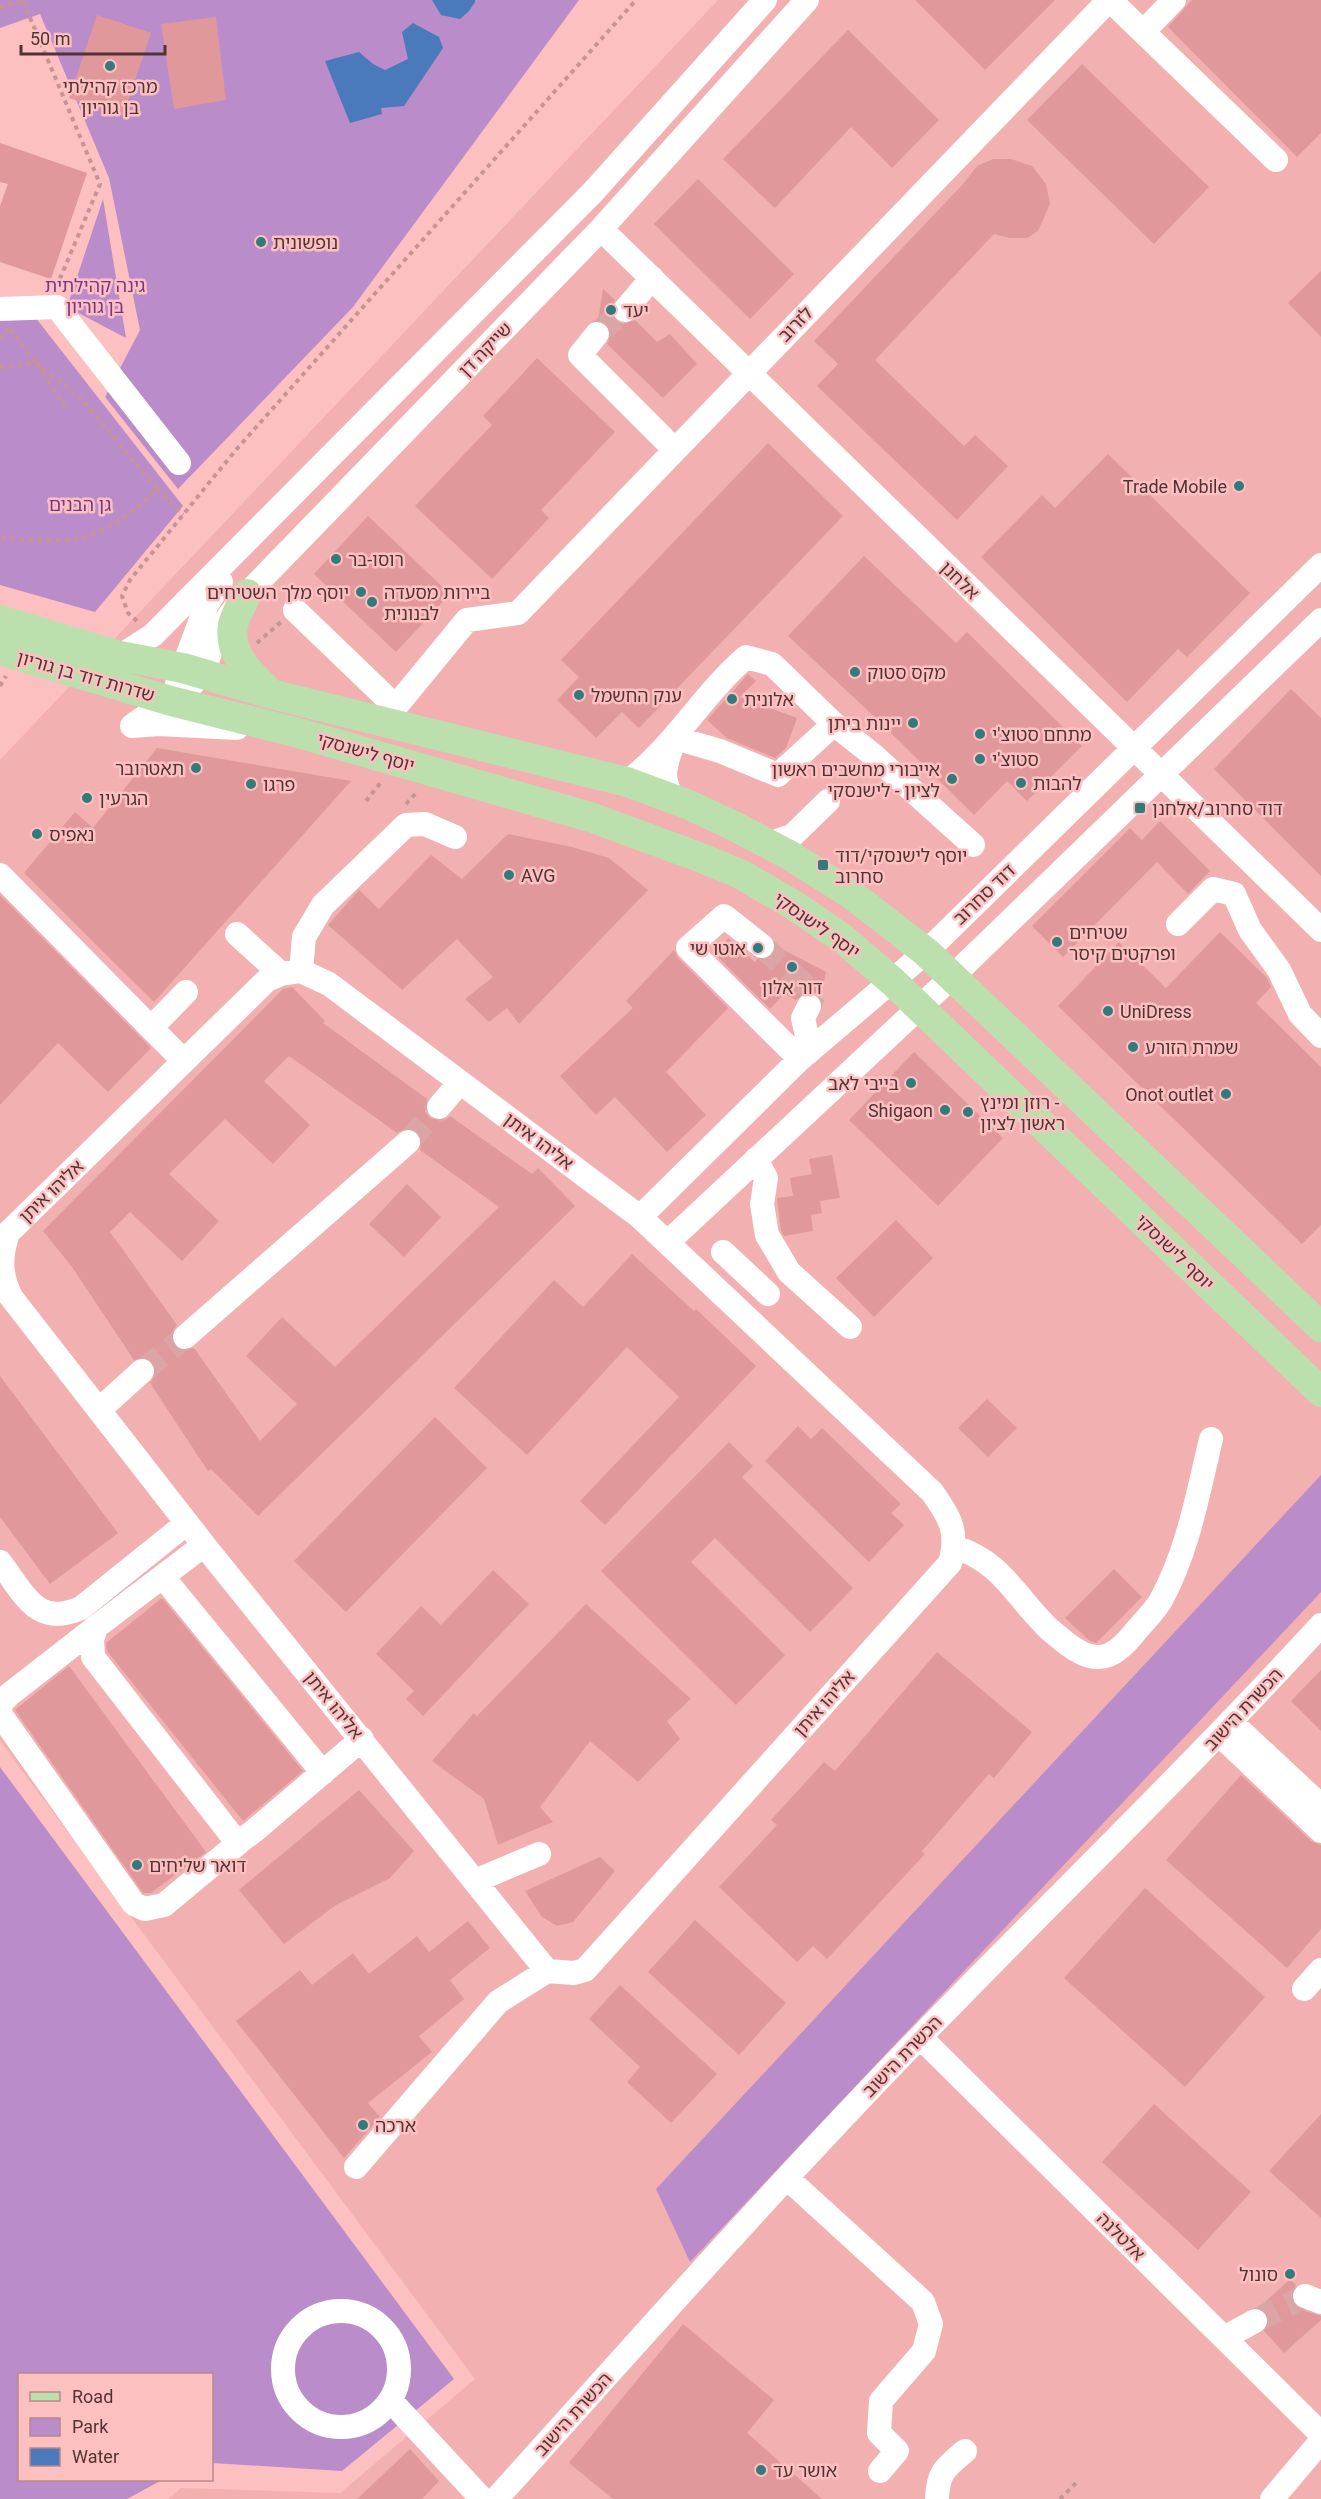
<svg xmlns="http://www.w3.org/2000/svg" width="1321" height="2499" viewBox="0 0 1321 2499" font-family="Roboto,'Noto Sans Hebrew',sans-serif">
<rect width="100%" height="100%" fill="#fdc0c1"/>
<path fill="#f2b0b1" d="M718 0H1321V2499H168L181 2488 340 2493 475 2379 0 1741V760Z"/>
<path fill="#ba8cc9" d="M0 0H579L353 307 178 489 105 397 140 330 109 178 40 14 0 28Z
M103 199 126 338 67 307Z
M35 317 183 506 95 612 0 585V318Z
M1321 1475V1592L690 2262 656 2189Z
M0 1767 454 2379 342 2471 212 2463V2374H20V2480H162L127 2499H0Z"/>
<path fill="#4a7abc" d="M432 0H475V2L469 11 460 19 441 15Z
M413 23 439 37 443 48 404 106 381 108 382 114 350 123 325 61 359 52 373 64 385 70 408 59 402 32Z"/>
<path fill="#e0989a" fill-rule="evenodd" d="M915 0H1055L985 70Z
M1192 0H1321V133L1297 157 1168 27Z
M97 15 151 33 123 116 69 98Z
M216 17 226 100 174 109 161 24Z
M848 30 939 120 892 168 851 127 775 208 723 159Z
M1082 64 1209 187 1154 244 1027 120Z
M0 143 87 173 51 279 0 262V206L8 184 0 182Z
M993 159H1011L1032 166 1046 184 1050 204 1038 231 1027 238H1010L994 234 875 360 964 446 975 435 1008 466 957 520 817 386 838 364 814 341 964 183 977 166Z
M698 179 794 274 750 319 654 224Z
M1321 271V337L1288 303Z
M603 289 615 300 611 308 612 315 616 321 623 324 635 320 657 342 670 334 697 364 663 398 607 344 611 337 610 328 605 323 598 320Z
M537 358 615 432 541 510 549 518 492 579 415 506 492 425 483 416Z
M768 443 843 516 639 728 622 712 596 738 557 700 579 677 561 660Z
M1108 454 1250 593 1187 657 1178 649 1127 702 981 557 1042 495 1055 508Z
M368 516 450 594 396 652 314 574Z
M864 556 956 643 967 632 1082 746 1027 801 1007 781 974 815 879 721 788 636Z
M748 674 756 681 740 697 797 718 786 748 775 758 727 738 707 720Z
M1291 689 1321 718V876L1214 769Z
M157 748 351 781 154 1002 24 873 75 812 93 828Z
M1160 821 1210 871 1188 894 1157 862 1063 957 1032 926 1130 828 1142 840Z
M508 834 572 847 609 858 648 890 519 1024 507 1008 489 1022 465 999 493 977 457 939 402 990 328 925 359 890 379 909 431 855 462 879Z
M0 895 151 1048 108 1092 58 1043 0 1105Z
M1220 932 1267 978 1271 987 1256 1003 1321 1067V1225L1302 1244 1058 1006 1119 942 1166 988Z
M728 938 755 962 757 959H767L773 955 776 946 826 972 820 997 815 993 808 992 796 1000 784 994 770 1009 715 954Z
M674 950 678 958 728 1008 666 1072 706 1115 667 1152 615 1097 596 1115 560 1076 633 1008 626 1001Z
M292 987 325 1021 323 1023 427 1099 425 1111 430 1118 443 1121 450 1116 532 1174 538 1168 575 1206 258 1516 211 1469 208 1471 150 1383 156 1375 153 1362 146 1357 134 1360 72 1267 43 1231 283 989ZM289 1056 397 1133 406 1128 418 1132 422 1140 420 1150 499 1207 335 1367 282 1317 246 1356 297 1404 260 1441 194 1348 181 1351 174 1346 171 1333 177 1325 110 1232 130 1212 182 1261 219 1221 169 1174 225 1119 273 1164 310 1125 264 1081Z
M914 1052 1003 1138 938 1206 849 1120Z
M832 1155 840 1198 820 1201 822 1213 811 1215 813 1231 784 1236 781 1230 777 1198 793 1196 790 1178 812 1174 809 1159Z
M407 1184 441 1217 404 1257 369 1224Z
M896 1220 933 1258 874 1317 836 1278Z
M632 1254 694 1311 696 1309 756 1366 605 1525 580 1501 679 1397 627 1347 527 1455 454 1388 554 1280 583 1307Z
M0 1376 118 1533 50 1584 0 1517Z
M987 1399 1017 1428 988 1457 958 1428Z
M435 1417 487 1468 346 1612 294 1561Z
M798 1426 811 1439 822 1428 901 1504 891 1513 904 1525 869 1562 765 1461Z
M729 1442 753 1466 742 1477 853 1588 810 1632 715 1538 691 1562 785 1655 736 1705 601 1571Z
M1114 1569 1142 1597 1096 1643 1090 1641 1065 1618Z
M493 1570 529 1604 423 1716 406 1699 414 1691 376 1654 421 1606 441 1625Z
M162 1598 303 1771 243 1821 107 1651 106 1643Z
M586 1604 691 1699 667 1721 680 1739 638 1782 590 1741 540 1807 553 1822 498 1845 484 1799 432 1761 474 1713 477 1716Z
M937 1652 1032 1732 994 1778 989 1774 922 1851 925 1854 827 1959 813 1946 797 1962 719 1887 777 1825 771 1820 824 1762 835 1771Z
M69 1666 206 1852 151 1893H143L15 1710Z
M1321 1670V1731L1291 1701Z
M1241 1775 1311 1841 1321 1845V1929L1287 1968 1166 1860Z
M359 1790 414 1851 390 1878 336 1905 284 1944 239 1890Z
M600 1857 615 1871 573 1922 557 1926 542 1917 525 1891Z
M1145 1888 1265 1997 1185 2087 1064 1978Z
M695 1920 786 2003 739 2055 648 1972Z
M468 1921 490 1948 450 1980 464 1999 419 2036 432 2052 368 2103 380 2117 344 2158 236 2021 300 1970 312 1985 353 1953 369 1974 417 1936 429 1952Z
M620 1985 717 2074 671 2123 627 2082 640 2067 589 2019Z
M1154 2104 1251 2192 1198 2250 1102 2162Z
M1321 2114V2218L1269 2171Z
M1290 2279 1296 2285 1292 2292 1294 2305 1300 2309 1321 2316V2320L1284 2353 1264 2331 1269 2321 1267 2314 1259 2308Z
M683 2324 774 2400 747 2433 822 2499H613L569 2463Z
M410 2449 439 2481 422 2499H357Z"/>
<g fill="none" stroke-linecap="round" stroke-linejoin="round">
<path stroke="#dba4a5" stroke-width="24" stroke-dasharray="24 12" stroke-linecap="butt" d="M597 334 625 310
M762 946 814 994 809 1006
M408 1142 439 1107
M142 1371 185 1337
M1255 2321 1305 2296"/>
<path stroke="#c79495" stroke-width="4" stroke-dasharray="4.5 4.5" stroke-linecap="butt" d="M23 1 100 184 56 288
M0 8 26 0
M0 339 9 327 36 363 68 411
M0 367 36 363 79 396 157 489C136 510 110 531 79 538 54 543 25 539 0 538
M157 489 183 515
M137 621 128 613 122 596 130 580 235 451 636 0
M257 643 281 622
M0 686 6 676
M366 801 382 781
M406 804 417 792
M1060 2499 1076 2483"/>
<path stroke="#fff" stroke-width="24" d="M1110 0 1276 160
M1143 32 1174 0
M601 229 1321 930
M0 309 57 307 179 463
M625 310 652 278
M597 334 580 355 675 450
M295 610 396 707
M120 656 153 635 593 192 765 0
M177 684 206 606 221 582
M383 722 467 620 518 613 1109 0
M834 724 873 755 973 845
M132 726C153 709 186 696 201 674 208 664 210 650 215 639 223 622 234 609 247 594L601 229 807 0
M132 726 159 724 237 728
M627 782C674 747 702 695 746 657L772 664 834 724 778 775 720 751 675 738
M674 800C659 777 666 764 674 740
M768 844 792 836 828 801
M0 875 151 1028
M1234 894 1250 930 1279 970 1300 1014 1321 1036
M1178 924 1213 889 1234 894
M237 934 281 974
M762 946 724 916 688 948 800 1059
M301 971 329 984 640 1217 932 1492C950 1517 959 1532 950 1563L585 1970 574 1973 547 1971 204 1545 11 1297C0 1274 0 1256 8 1233L267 980 281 974Z
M301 971 304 937 323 905 406 825 425 824 455 837
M809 1006 803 1018 810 1050
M184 1061 151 1028 186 992
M439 1107 460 1082
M756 1159 766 1178 762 1204 767 1235 789 1272 850 1327
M640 1217 800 1059 926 952 1321 565
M668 1242 952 977 1321 620
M723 1252 768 1294
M185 1337 408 1142
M99 1410 142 1371
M204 1545 96 1627 92 1640 93 1657 232 1836 242 1840 254 1831 362 1739
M954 1547C1002 1561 1016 1598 1049 1629 1062 1640 1081 1658 1099 1657 1114 1657 1127 1642 1135 1632 1144 1621 1155 1611 1161 1600 1188 1551 1198 1493 1211 1439
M0 1562C24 1593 36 1628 81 1608L187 1523
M163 1577 323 1773
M0 1712 1 1703 10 1694 96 1627
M0 1714 134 1904 145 1909 164 1905 242 1840
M1232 1723 1321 1806
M1220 1735 1321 1831
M475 1881 539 1854
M1304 1989 1321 1970
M920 2037 1321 2434
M356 2167 498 2002 547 1971
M787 2178 923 2302 931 2324 924 2351 881 2401 879 2433 897 2451 880 2471
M1305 2296 1321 2302
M283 2369a58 58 0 1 1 116 0a58 58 0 1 1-116 0Z
M1224 2338 1255 2321
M391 2401 482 2499
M496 2499C636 2344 775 2186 921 2036 1054 1899 1192 1766 1321 1625
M937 2499C938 2472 945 2468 965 2451
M1272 2499 1321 2441"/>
<path stroke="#bbdfad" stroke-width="30" d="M247 594C242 604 235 615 233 625 228 656 251 674 271 694
M0 620 120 656 183 668 271 694 627 782 689 805 734 826 789 855 851 894 926 952 1321 1327
M0 650 171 701 295 732 590 817 699 857 740 874 792 904 842 938 892 981 1321 1392"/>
</g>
<g fill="#317b7c" stroke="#fdc0c1" stroke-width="2">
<circle cx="110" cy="66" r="6"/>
<circle cx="261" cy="242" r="6"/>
<circle cx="611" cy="310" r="6"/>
<circle cx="1239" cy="486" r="6"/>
<circle cx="336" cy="559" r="6"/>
<circle cx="361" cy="592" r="6"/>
<circle cx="372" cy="602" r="6"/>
<circle cx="855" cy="672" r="6"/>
<circle cx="579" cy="695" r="6"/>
<circle cx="732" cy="699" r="6"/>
<circle cx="913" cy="723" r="6"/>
<circle cx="980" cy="734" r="6"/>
<circle cx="980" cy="759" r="6"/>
<circle cx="196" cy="768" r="6"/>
<circle cx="952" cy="779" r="6"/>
<circle cx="1021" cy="783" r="6"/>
<circle cx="251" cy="784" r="6"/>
<circle cx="87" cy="798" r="6"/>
<rect x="1134" y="802" width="12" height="12" rx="3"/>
<circle cx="37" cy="834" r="6"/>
<rect x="817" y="859" width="12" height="12" rx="3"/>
<circle cx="509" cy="875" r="6"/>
<circle cx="1057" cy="942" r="6"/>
<circle cx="758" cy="948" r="6"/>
<circle cx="792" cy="967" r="6"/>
<circle cx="1108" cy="1011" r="6"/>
<circle cx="1133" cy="1047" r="6"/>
<circle cx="911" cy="1083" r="6"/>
<circle cx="1226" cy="1094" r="6"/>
<circle cx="945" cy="1110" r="6"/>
<circle cx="968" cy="1112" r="6"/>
<circle cx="137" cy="1865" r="6"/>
<circle cx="363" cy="2125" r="6"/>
<circle cx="1290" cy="2274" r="6"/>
<circle cx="761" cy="2470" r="6"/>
</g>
<g text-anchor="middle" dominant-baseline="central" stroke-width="5" stroke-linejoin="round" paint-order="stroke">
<g font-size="18" fill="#513334" stroke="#fdc0c1" text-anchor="start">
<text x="110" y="86" text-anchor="middle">מרכז קהילתי<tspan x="110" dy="21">בן גוריון</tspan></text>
<text x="273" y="242">נופשונית</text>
<text x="623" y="310">יעד</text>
<text x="1227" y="486" text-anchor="end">Trade Mobile</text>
<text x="348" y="559">רוסו-בר</text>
<text x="349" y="592" text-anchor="end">יוסף מלך השטיחים</text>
<text x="384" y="592">ביירות מסעדה<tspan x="384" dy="21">לבנונית</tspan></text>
<text x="867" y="672">מקס סטוק</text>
<text x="591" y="695">ענק החשמל</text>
<text x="744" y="699">אלונית</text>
<text x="901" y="723" text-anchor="end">יינות ביתן</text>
<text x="992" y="734">מתחם סטוצ'י</text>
<text x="992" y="759">סטוצ'י</text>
<text x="184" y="768" text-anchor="end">תאטרובר</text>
<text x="940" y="769" text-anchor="end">אייבורי מחשבים ראשון<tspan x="940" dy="21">לציון - לישנסקי</tspan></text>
<text x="1033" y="783">להבות</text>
<text x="263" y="784">פרגו</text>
<text x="99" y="798">הגרעין</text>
<text x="1152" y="808">דוד סחרוב/אלחנן</text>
<text x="49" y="834">נאפיס</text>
<text x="835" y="855">יוסף לישנסקי/דוד<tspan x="835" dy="21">סחרוב</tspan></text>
<text x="521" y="875">AVG</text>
<text x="1069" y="932">שטיחים<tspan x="1069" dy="21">ופרקטים קיסר</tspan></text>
<text x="746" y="948" text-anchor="end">אוטו שי</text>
<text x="792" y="987" text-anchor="middle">דור אלון</text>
<text x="1120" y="1011">UniDress</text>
<text x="1145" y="1047">שמרת הזורע</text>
<text x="899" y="1083" text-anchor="end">בייבי לאב</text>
<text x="1214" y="1094" text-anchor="end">Onot outlet</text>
<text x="980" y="1102">רוזן ומינץ -<tspan x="980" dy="21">ראשון לציון</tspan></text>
<text x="933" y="1110" text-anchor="end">Shigaon</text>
<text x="149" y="1865">דואר שליחים</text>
<text x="375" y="2125">ארכה</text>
<text x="1278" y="2274" text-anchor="end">סונול</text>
<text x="773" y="2470">אושר עד</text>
</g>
<g font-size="18" fill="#76368b" stroke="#fdc0c1">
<text x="95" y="285">גינה קהילתית<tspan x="95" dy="21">בן גוריון</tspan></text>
<text x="80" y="504">גן הבנים</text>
</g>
<g font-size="18" fill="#513334" stroke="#fdc0c1">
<text transform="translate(795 324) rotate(-46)">לזרוב</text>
<text transform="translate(485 349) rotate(-46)">שייקה דן</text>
<text transform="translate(960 580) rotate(44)">אלחנן</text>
<text transform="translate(86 676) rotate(16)">שדרות דוד בן גוריון</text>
<text transform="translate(366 752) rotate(16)">יוסף לישנסקי</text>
<text transform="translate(984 894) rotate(-44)">דוד סחרוב</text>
<text transform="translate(817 925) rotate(35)">יוסף לישנסקי</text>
<text transform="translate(539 1141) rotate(37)">אליהו איתן</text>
<text transform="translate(51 1191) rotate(-44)">אליהו איתן</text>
<text transform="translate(1175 1252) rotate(44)">יוסף לישנסקי</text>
<text transform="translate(824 1703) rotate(-48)">אליהו איתן</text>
<text transform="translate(334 1705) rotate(51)">אליהו איתן</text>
<text transform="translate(1243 1709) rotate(-47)">הכשרת הישוב</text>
<text transform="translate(902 2056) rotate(-46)">הכשרת הישוב</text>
<text transform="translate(1121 2236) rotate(45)">אלטלנה</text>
<text transform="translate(573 2414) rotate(-48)">הכשרת הישוב</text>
</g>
</g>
<rect x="18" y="2373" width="195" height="108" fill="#fdc0c1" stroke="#b88889" stroke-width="1.5"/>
<rect x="30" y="2392" width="30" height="9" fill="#bbdfad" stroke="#b88889" stroke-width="1.5"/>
<text x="72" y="2403" font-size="18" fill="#513334">Road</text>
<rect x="30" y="2418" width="30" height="18" fill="#ba8cc9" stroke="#b88889" stroke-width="1.5"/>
<text x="72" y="2433" font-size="18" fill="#513334">Park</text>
<rect x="30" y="2448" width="30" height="18" fill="#4a7abc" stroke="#b88889" stroke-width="1.5"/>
<text x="72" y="2463" font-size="18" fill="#513334">Water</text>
<path d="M21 45v9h144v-9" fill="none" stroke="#513334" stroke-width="3"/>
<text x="30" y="45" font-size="18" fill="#513334" stroke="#fdc0c1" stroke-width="4.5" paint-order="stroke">50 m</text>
</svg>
